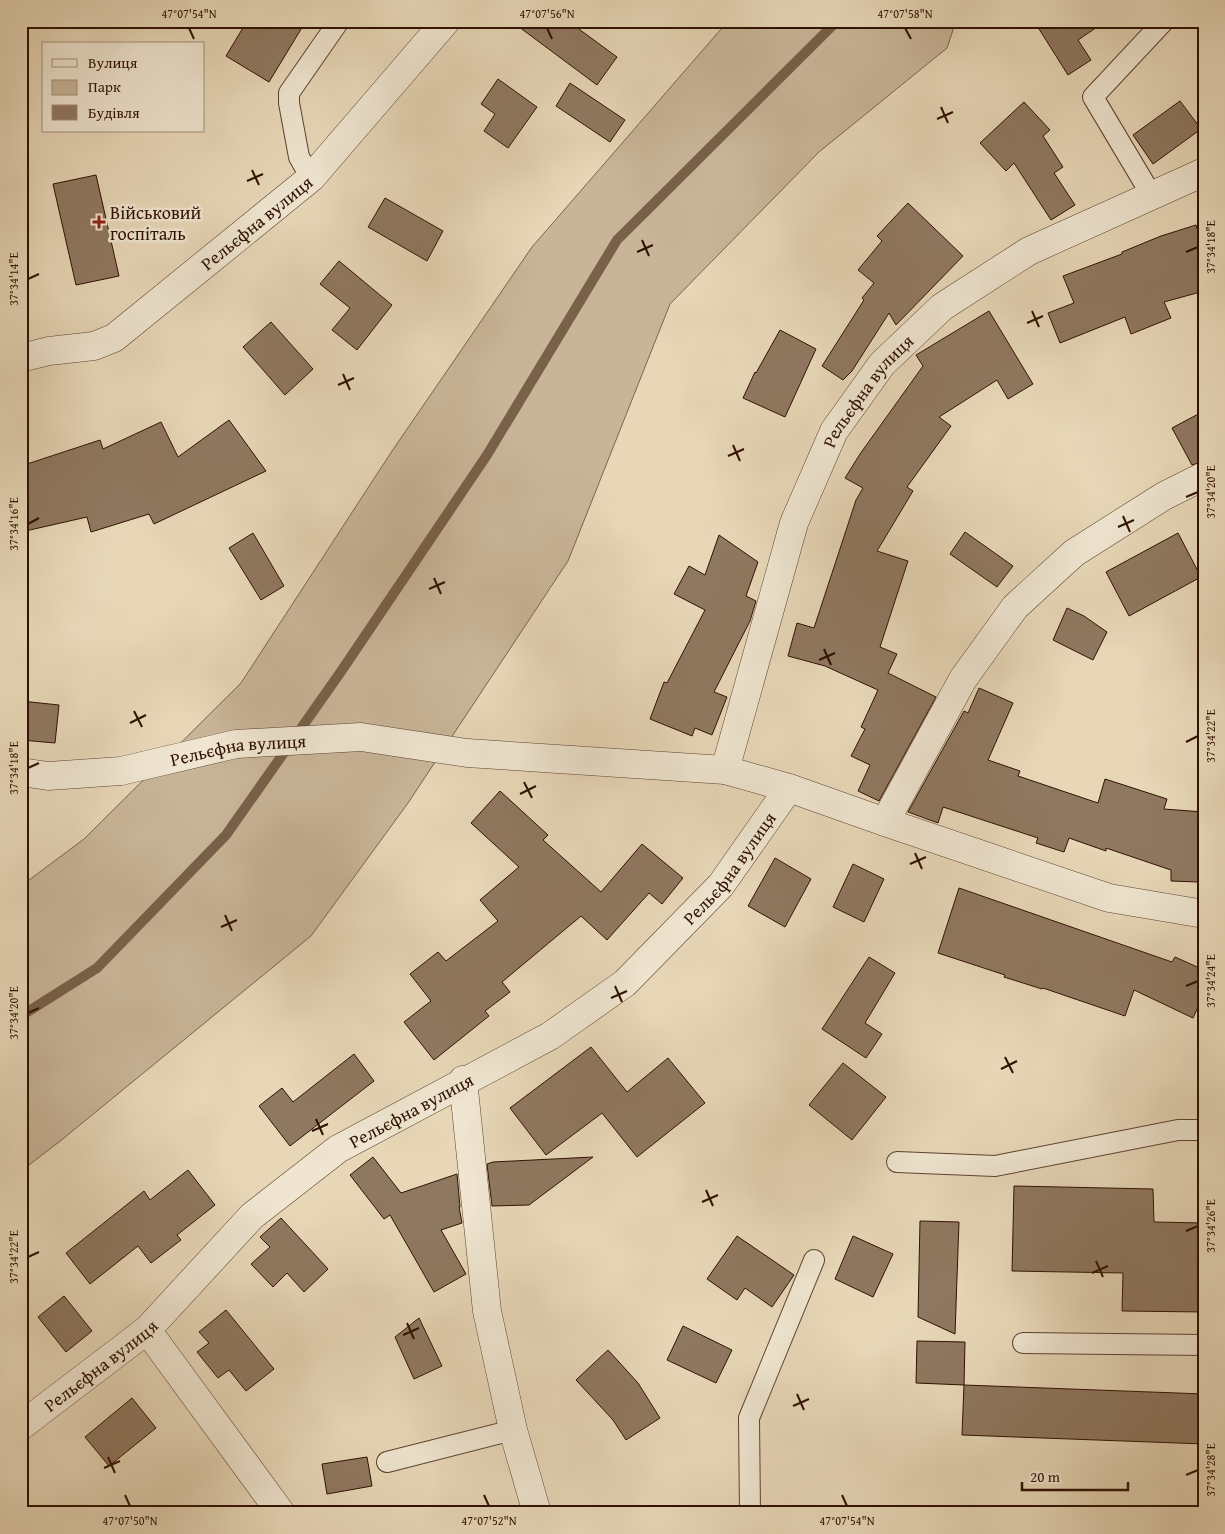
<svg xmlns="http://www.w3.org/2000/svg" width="1225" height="1534" viewBox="0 0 1225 1534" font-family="'Gentium Book Plus',serif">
<rect width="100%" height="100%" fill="#e7d7b7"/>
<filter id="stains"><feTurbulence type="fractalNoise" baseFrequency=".004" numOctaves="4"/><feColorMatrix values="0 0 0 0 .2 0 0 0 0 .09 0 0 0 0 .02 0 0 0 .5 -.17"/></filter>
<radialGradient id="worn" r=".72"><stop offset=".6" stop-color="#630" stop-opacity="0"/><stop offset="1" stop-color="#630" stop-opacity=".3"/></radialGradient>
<path fill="#c8b598" stroke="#7c634d" d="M728 21H956L947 48 819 152 670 304 568 561 408 803 311 936 59 1142 21 1171V886L84 839 241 683 392 451 532 247Z"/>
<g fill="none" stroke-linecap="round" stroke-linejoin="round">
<path stroke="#786049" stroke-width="10" d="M21 1016 97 968 226 835 340 673 487 455 617 240 833 25"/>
</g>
<path fill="#8f7860" stroke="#2f1102" d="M247 21H306L269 82 226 56Z
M511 21H568L617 57 597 85Z
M1034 21H1106L1078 40 1091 60 1068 75Z
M498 79 537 107 508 148 484 131 495 114 481 104Z
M570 83 625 120 610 142 556 106Z
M1180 101 1201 129 1153 164 1133 135Z
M1024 102 1050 130 1043 136 1063 167 1054 173 1075 205 1051 220 1014 163 1006 171 980 143Z
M96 175 119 276 76 285 53 184Z
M385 198 443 231 427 261 368 227Z
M908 203 963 256 896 325 889 313 852 371 843 380 822 366 864 300 862 298 874 283 858 270 882 241 877 236Z
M1196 225 1204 250V291L1164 302 1171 318 1131 334 1125 317 1060 343 1048 313 1074 303 1063 276 1122 254V252L1161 236Z
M339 261 392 305 357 350 332 330 350 308 320 284Z
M989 311 1033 384 1008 399 997 380 939 417 951 426 907 487 913 491 877 551 908 561 880 647 897 654 888 673 936 697 879 801 858 791 870 765 851 756 865 729 861 727 878 690 825 666 788 656 797 623 814 628 856 500 863 488 845 478 860 454 923 366 916 355Z
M271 322 313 369 285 395 243 347Z
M780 330 816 349 785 417 743 398 755 372 756 373Z
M1204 411V461L1192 465 1172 428Z
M229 420 266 471 154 524 149 514 91 532 87 517 21 532V466L100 440 103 449 161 422 178 457Z
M965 532 1013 566 997 587 950 554Z
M253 533 284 586 261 600 229 548Z
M1178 533 1201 577 1129 616 1106 572Z
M719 535 758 562 746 596 756 601 750 621 714 692 727 697 712 735 695 728 692 736 650 719 664 682 667 683 705 610 674 594 689 566 705 575Z
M1067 608 1084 616 1107 632 1093 660 1053 640Z
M979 688 1013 703 988 760 1020 771 1018 776 1098 803 1105 779 1167 799 1164 809 1203 812 1198 882 1171 881V870L1106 848V851L1069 838 1064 852 1036 843 1038 838 943 807 938 823 908 812 964 711 968 713Z
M21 701 59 705 55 743 21 740Z
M500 791 548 835 543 840 601 892 642 844 683 878 662 904 649 893 607 940 581 916 502 982 510 992 485 1011 489 1016 434 1060 404 1022 431 1001 410 974 438 952 446 961 498 921 480 900 519 867 471 823Z
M775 858 811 879 785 927 748 906Z
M853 864 884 879 864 922 833 907Z
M959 888 1172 962 1175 957 1204 970V994L1193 1018 1134 990 1125 1016 1043 988 1042 989 1004 977 1005 975 938 953Z
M869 957 895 973 865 1023 882 1034 866 1058 822 1029Z
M591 1047 627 1092 668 1058 705 1103 637 1157 602 1113 546 1155 510 1108Z
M354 1054 374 1081 290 1146 259 1106 282 1088 293 1102Z
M843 1063 886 1097 852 1140 809 1105Z
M373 1157 401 1193 457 1174 460 1207H459L462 1223 441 1230 466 1274 434 1292 390 1215 384 1219 350 1175Z
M593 1157 529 1205 492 1206 487 1164 493 1162Z
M188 1170 215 1205 177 1235 181 1240 151 1263 138 1246 90 1284 66 1253 144 1191 150 1200Z
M1014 1186 1153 1189 1154 1222 1204 1223V1312L1122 1311 1123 1273 1012 1271Z
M281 1218 328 1269 304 1292 287 1273 273 1287 251 1264 270 1247 260 1237Z
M920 1221 959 1222 955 1334 918 1317Z
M737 1236 794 1275 772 1307 745 1288 737 1300 707 1279Z
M853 1236 893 1254 873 1297 835 1279Z
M64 1296 92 1331 66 1352 38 1317Z
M226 1310 274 1369 246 1391 229 1370 218 1378 197 1352 209 1343 199 1332Z
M419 1318 442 1366 414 1379 395 1337Z
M683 1326 732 1350 716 1383 667 1360Z
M917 1341 965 1342 964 1385 916 1383Z
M608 1350 638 1383 660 1418 626 1440 613 1420 576 1380Z
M964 1385 1204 1394V1444L962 1435Z
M132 1398 156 1428 109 1466 85 1437Z
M367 1457 372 1486 327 1494 322 1464Z"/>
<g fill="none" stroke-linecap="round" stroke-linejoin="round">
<g stroke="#5d422f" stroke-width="22">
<path id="service" d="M311 178 299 157 289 103V93L339 21
M1152 196 1093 97 1164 21
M897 1162 995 1166 1178 1130H1204
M1023 1343 1204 1345
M387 1462 513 1430
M750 1513 749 1418 814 1260"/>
</g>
<g stroke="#5d422f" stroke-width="29">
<g id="minor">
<path id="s1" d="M21 358 49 351 94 346 114 338 311 178 446 21"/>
<path id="s2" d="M725 770 794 523 834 431 882 364 942 307 1029 251 1204 172"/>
<path id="s3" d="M21 772 48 776 121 771 236 744 361 737 467 753 725 770 789 788 885 822 1109 898 1204 914"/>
<path d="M885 822 963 679 1015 607 1074 553 1164 496 1204 476"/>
<path d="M463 1080 487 1311 513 1430 537 1513"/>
<path d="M147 1330 281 1513"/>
<path id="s4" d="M21 1426 147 1330 252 1216 338 1149 550 1036 625 983 721 885 789 788"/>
</g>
</g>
<use href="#service" stroke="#efe5d0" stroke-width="20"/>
<use href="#minor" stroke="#efe5d0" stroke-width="28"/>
</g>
<path fill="none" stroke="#2f1102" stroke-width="2" d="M189 28 194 39M547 28 552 39M905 28 911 39M941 107 948 123M937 119 953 112M252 170 259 185M247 181 263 174M642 240 649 256M637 252 653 245M1186 252 1198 247M28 279 39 274M1032 311 1039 327M1027 323 1043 316M343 374 350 390M338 385 354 378M733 445 740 461M728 456 744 449M1186 497 1198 492M1123 516 1130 532M28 524 39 518M1118 527 1134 520M434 578 441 594M429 589 445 582M824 649 831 665M819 660 835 653M134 711 142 727M130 723 146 715M1186 742 1198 736M28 768 39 763M524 782 532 798M520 794 536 786M915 853 922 869M910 864 926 857M225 915 232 931M221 927 237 920M615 986 622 1002M1186 986 1198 981M611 998 627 991M28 1013 39 1008M1005 1057 1013 1073M1001 1069 1017 1061M316 1119 323 1135M312 1131 328 1124M706 1190 713 1206M702 1202 718 1195M1186 1231 1198 1226M28 1257 39 1252M1096 1261 1103 1277M1092 1273 1108 1266M407 1323 414 1339M403 1335 419 1328M797 1394 804 1410M793 1406 809 1399M108 1457 115 1473M104 1468 120 1461M1186 1475 1198 1470M125 1495 130 1506M484 1495 489 1506M842 1495 847 1506"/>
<path fill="#8f2418" stroke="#efe5d0" stroke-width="2" d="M96.5 214.5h5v5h5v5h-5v5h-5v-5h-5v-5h5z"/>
<g text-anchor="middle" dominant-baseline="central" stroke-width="5" stroke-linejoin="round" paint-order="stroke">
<g font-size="18" fill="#2f1102" stroke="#efe5d0" text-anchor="start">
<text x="110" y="212">Військовий<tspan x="110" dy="21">госпіталь</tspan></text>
</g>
<g font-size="18" fill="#2f1102" stroke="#efe5d0">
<text stroke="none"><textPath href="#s1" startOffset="279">Рельєфна вулиця</textPath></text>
<text stroke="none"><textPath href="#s2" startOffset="409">Рельєфна вулиця</textPath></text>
<text stroke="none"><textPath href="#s3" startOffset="220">Рельєфна вулиця</textPath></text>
<text stroke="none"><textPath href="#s4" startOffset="910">Рельєфна вулиця</textPath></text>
<text stroke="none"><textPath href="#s4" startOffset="505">Рельєфна вулиця</textPath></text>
<text stroke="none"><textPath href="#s4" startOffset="100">Рельєфна вулиця</textPath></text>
</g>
</g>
<rect width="1225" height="1534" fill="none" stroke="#e7d7b7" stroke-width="55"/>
<rect x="42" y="42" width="162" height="90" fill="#efe5d0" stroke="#a2907e"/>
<rect x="52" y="59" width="25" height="8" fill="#efe5d0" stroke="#a2907e"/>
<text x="88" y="68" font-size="15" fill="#2f1102">Вулиця</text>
<rect x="52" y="80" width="25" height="15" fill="#c8b598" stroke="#a2907e"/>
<text x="88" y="92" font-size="15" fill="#2f1102">Парк</text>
<rect x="52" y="105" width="25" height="15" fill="#8f7860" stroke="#a2907e"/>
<text x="88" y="118" font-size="15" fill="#2f1102">Будівля</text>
<path d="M1022 1482v8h106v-8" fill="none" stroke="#2f1102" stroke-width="2.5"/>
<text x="1030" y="1482" font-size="15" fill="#2f1102" stroke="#efe5d0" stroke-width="4" paint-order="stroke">20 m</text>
<rect x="28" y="28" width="1170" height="1478" fill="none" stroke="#2f1102" stroke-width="2"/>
<g font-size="12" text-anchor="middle" fill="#2f1102">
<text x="189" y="18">47°07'54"N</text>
<text x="547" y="18">47°07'56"N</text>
<text x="905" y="18">47°07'58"N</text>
<text transform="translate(1211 247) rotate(-90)" y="4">37°34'18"E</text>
<text transform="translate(14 279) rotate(-90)" y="4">37°34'14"E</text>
<text transform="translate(1211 492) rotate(-90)" y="4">37°34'20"E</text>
<text transform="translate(14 524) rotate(-90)" y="4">37°34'16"E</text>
<text transform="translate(1211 736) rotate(-90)" y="4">37°34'22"E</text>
<text transform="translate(14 768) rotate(-90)" y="4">37°34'18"E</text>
<text transform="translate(1211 981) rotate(-90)" y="4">37°34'24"E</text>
<text transform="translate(14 1013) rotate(-90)" y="4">37°34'20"E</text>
<text transform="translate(1211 1226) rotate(-90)" y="4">37°34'26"E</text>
<text transform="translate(14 1257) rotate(-90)" y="4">37°34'22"E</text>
<text transform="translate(1211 1470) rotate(-90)" y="4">37°34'28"E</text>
<text x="130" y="1525">47°07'50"N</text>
<text x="489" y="1525">47°07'52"N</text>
<text x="847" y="1525">47°07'54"N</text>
</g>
<rect width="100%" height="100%" filter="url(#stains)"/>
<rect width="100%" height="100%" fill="url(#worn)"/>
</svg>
